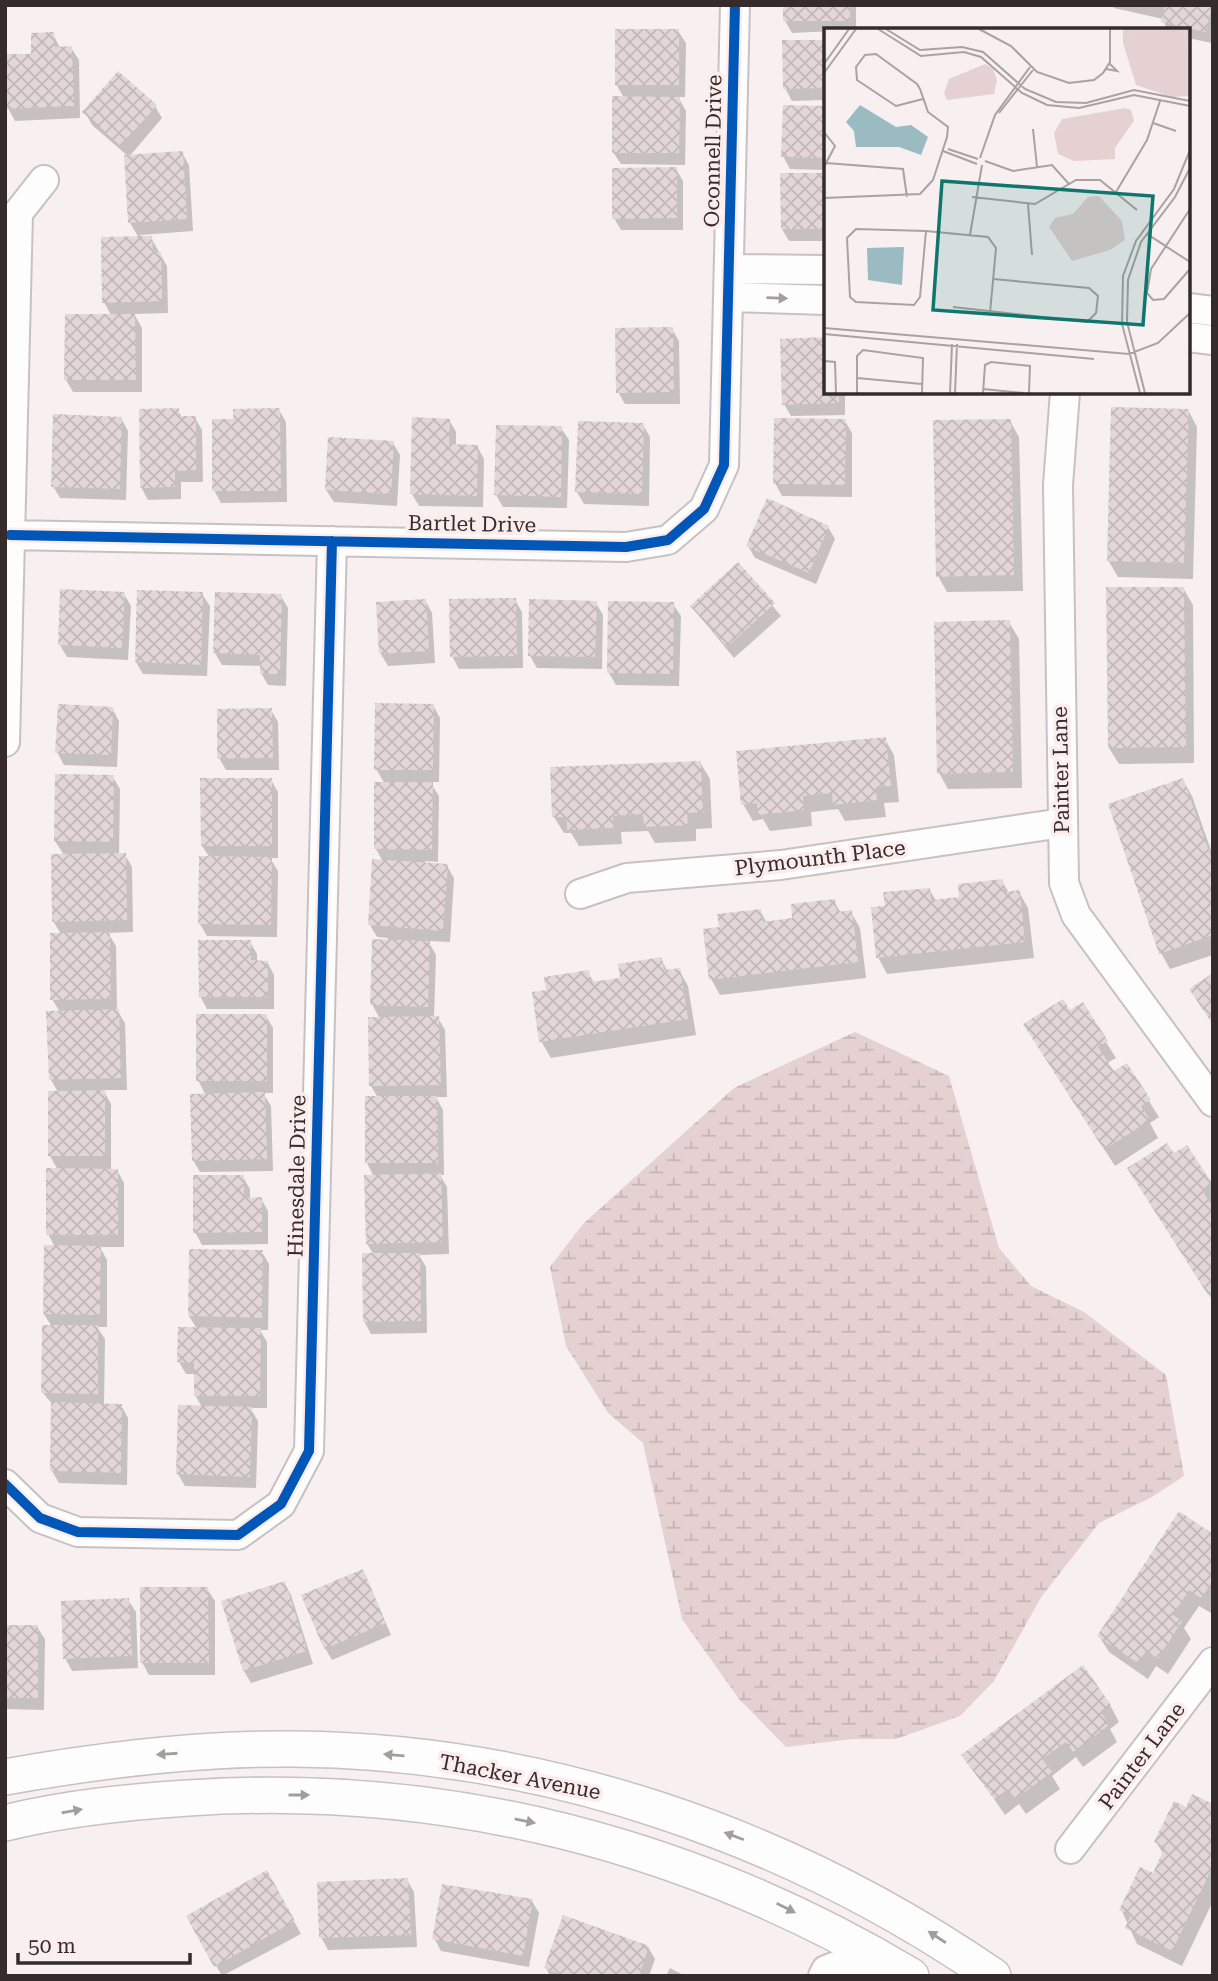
<svg xmlns="http://www.w3.org/2000/svg" width="1218" height="1981" viewBox="0 0 1218 1981" font-family="'Roboto Serif',serif">
<defs>
<pattern id="wetland-marsh" width="20" height="14" patternUnits="userSpaceOnUse" patternTransform="scale(1.75)"><rect width="20" height="14" fill="#e5d1d1"/><path d="M1 5h8M5 5V1M11 12h8M15 12V8" fill="none" stroke="#c5b4b4"/></pattern>
<pattern id="building-cross-hatch" width="8" height="8" patternUnits="userSpaceOnUse" patternTransform="scale(1.75)"><rect width="8" height="8" fill="#e3d6d6"/><path d="M0 0l8 8M0 8l8-8" fill="none" stroke="#c3b8b8"/></pattern>
</defs>
<rect width="100%" height="100%" fill="#f8f0f0"/>
<path fill="url(#wetland-marsh)" d="M855 1032 949 1076 999 1248 1031 1286 1084 1312 1166 1375 1184 1476 1152 1497 1099 1523 1042 1596 994 1681 960 1716 896 1739H852L786 1747 739 1699 682 1619 643 1443 608 1413 566 1346 550 1267 583 1224 734 1088Z"/>
<path fill="#0003" d="M785 5H856V30L792 33 785 21Z
M1112 5H1213L1212 43 1188 38V30H1167L1163 19 1114 8Z
M678 31 686 43 685 97H678L686 111 685 165 621 164 613 152 624 98 616 84Z
M53 34 60 48H71L79 60 80 118 15 121 8 108 33 55Z
M826 41V100L792 101 785 88Z
M155 106 162 118 129 157 182 153 189 165 193 231 140 235 141 238H151L167 266 168 313 134 314 142 328V392H73L66 380 111 315 104 302 139 238 130 223 129 157 92 125 85 112Z
M826 108V170L790 169 783 156Z
M676 169 683 181V230H621L614 218Z
M826 175V241H789L782 229Z
M672 329 679 341 680 404H625L618 392Z
M826 339V392H845V415L791 416 784 404Z
M178 410 182 418H195L202 430 203 482H181V499L148 500 141 487Z
M279 410 286 422 287 502 221 503 214 490 234 421Z
M1188 410 1197 427 1193 579 1118 577 1108 560Z
M121 418 128 431 126 500 60 498 53 486Z
M449 420 456 432V446H477L484 459 483 507 419 506 412 494Z
M845 421 852 433V497L782 496 775 483Z
M1010 421 1019 437 1023 591 947 592 938 576Z
M643 425 650 437 649 506 584 504 577 492Z
M561 428 569 440 567 508 503 507 496 495Z
M393 443 400 455 397 506 334 502 326 490Z
M828 527 835 539 816 584 755 558 748 546Z
M738 564 781 616 734 658 692 607Z
M1183 588 1193 605 1194 763 1119 764 1109 748Z
M124 594 131 606 128 660 67 657 60 645Z
M202 594 210 606 207 676 143 674 136 662Z
M281 596 288 608 286 686 268 685 261 673 262 666 222 665 215 653Z
M425 600 432 613 435 663 388 666 381 654Z
M515 600 522 612 523 668 459 669 452 656Z
M596 603 603 615 602 669 537 668 530 656Z
M673 604 681 616 679 686 616 685 609 673Z
M1009 622 1019 639 1022 788 948 789 939 773Z
M433 705 440 718 439 782H430L439 796 438 862 425 861V864L447 866 454 878 450 942 428 941 436 955 434 1018H438L445 1030 447 1097H436L443 1110 444 1175H440L447 1187 449 1254 419 1255 426 1267 427 1333 371 1334 364 1321 374 1255 367 1244 374 1177 367 1163 378 1098 371 1086 380 1019 372 1004 388 938 377 937 370 925 383 862 376 849 385 784 376 769Z
M112 708 119 721 117 767 64 765 57 752Z
M271 710 278 722 279 770H226L219 758Z
M885 739 894 755 899 802 884 803 886 817 845 821 838 809 811 812 812 826 770 831 763 819 753 821 743 804Z
M700 762 710 779 712 828 696 829V841L655 843 648 831 621 832 622 844 579 846 571 833H564L554 817Z
M113 777 120 789 119 855H125L132 867 133 932 108 933 116 946 117 1010 125 1023 127 1090H103L111 1104V1170H117L124 1183V1247H100L107 1260V1327H97L105 1339 104 1405H121L128 1418 127 1485 59 1483 52 1471 53 1405 43 1393 52 1327 44 1314 55 1247 48 1234 58 1170 50 1156 58 1092 51 1080 60 1012 52 999 61 934 53 921 64 855 55 841Z
M271 780 278 792V858H270L278 871 277 937 207 936 200 924 210 858 202 846Z
M1183 780 1192 796 1213 856V955L1170 969 1161 953Z
M1002 881 1009 893 1019 892 1028 908 1034 958 887 974 878 957 887 907 929 889 936 901 961 899Z
M834 901 841 913 851 912 860 928 866 978 720 995 711 979 721 929 760 911 767 923 794 919Z
M250 942 257 954V962H267L274 975V1009H207L200 996Z
M661 959 668 972 679 970 688 986 696 1035 551 1058 541 1041 548 991 588 972 594 983 622 979Z
M1069 1013 1106 1042 1116 1058 1107 1063 1114 1073 1126 1065 1159 1117 1150 1123 1158 1138 1115 1166 1035 1041Z
M266 1016 273 1028V1093H263L271 1106 273 1171 200 1172 193 1160 206 1096 198 1080Z
M1187 1147 1213 1188V1301L1139 1185Z
M243 1177 250 1189V1199H261L268 1211V1244L202 1245 195 1232Z
M262 1252 269 1264 268 1330H260L267 1342V1408H250L258 1421 256 1488 185 1486 178 1474 202 1407 195 1395V1374H186L179 1362 197 1329 189 1316Z
M1213 1536V1611L1211 1613 1199 1606 1184 1628 1191 1639 1168 1674 1156 1666 1148 1679 1109 1652 1099 1636Z
M363 1571 391 1635 332 1660 325 1648Z
M284 1583 291 1595 313 1664 251 1683 244 1671 223 1602Z
M207 1589 215 1601V1675H149L142 1662Z
M128 1600 136 1612 138 1668 72 1671 65 1658Z
M5 1627H37L45 1639 44 1710 5 1709Z
M1110 1705 1119 1722 1110 1729 1117 1742 1083 1767 1076 1757 1052 1776 1060 1789 1026 1814 1019 1804 1005 1815 964 1755Z
M1213 1806V1901L1182 1966 1137 1944 1121 1909 1154 1876 1164 1855 1156 1842 1187 1809Z
M267 1873 301 1934 222 1976 188 1916Z
M407 1880 414 1892 417 1947 328 1950 321 1937Z
M532 1901 539 1913 529 1967 441 1951 434 1938Z
M648 1947 655 1959 649 1976H550L546 1968Z
M670 1968 685 1976H666Z"/>
<path fill="url(#building-cross-hatch)" d="M783 5H850V21H783Z
M1165 5H1212L1206 32 1161 22Z
M615 29H679V85H615Z
M54 32 55 47 72 46 74 106 6 109 5 54H31V33Z
M782 40H826V88L783 89Z
M118 71 157 105 121 146 82 112Z
M612 96 680 97 679 153H612Z
M783 105 826 106V158L781 157Z
M183 151 187 219 128 223 124 155Z
M677 167V218L612 219V168Z
M780 173H826V229H781Z
M152 236 153 252H161L162 301 102 303 101 237Z
M65 314H135L136 380H64Z
M673 327 674 392 616 393 615 328Z
M826 337V392H839V403L782 405 780 339Z
M1111 407 1189 409 1184 563 1107 561Z
M179 408V416H196V470L175 471V487L140 488 139 409Z
M280 408 281 491H212V419H233V409Z
M53 414 122 417 120 489 51 487Z
M412 417 450 419 449 444 478 445 477 496 410 494Z
M774 418 846 419 845 485 773 484Z
M1011 419 1014 575 936 577 933 420Z
M578 421 644 423 642 494 575 492Z
M496 425 562 426 561 497 494 495Z
M328 437 394 441 391 494 325 490Z
M767 498 829 526 809 573 746 546Z
M738 562 775 603 727 647 690 606Z
M1106 587H1184L1186 747 1108 748Z
M60 589 125 592 122 648 58 645Z
M137 590 203 592 201 665 135 662Z
M215 592 282 594 280 674H260V655L213 653Z
M516 598 517 656 450 657 449 599Z
M426 599 429 651 379 654 376 602Z
M529 599 597 601 595 657 528 656Z
M608 601 674 602 673 674 607 673Z
M1010 620 1013 772 937 774 934 622Z
M375 703 434 704 433 770H374Z
M58 704 113 707 111 755 55 753Z
M272 708 273 758 217 759V709Z
M886 737 891 786 876 787 877 800 833 805 832 793 803 796 804 810 758 815 757 803 741 805 736 751Z
M701 761 703 812 687 813 688 825 644 827 643 814 613 816V828L567 830V817H552L550 767Z
M55 774 114 775 113 842 54 841Z
M200 778H272V846H201Z
M1183 778 1213 863V935L1159 954 1108 804Z
M374 782H433L432 850 374 849Z
M126 853 127 920 52 922 51 854Z
M199 856 272 857 271 925 198 924Z
M372 859 448 864 443 931 368 925Z
M1003 879 1004 892 1020 890 1025 942 876 958 871 907 885 906 883 892 930 888 931 900 959 897 958 884Z
M835 899 837 912 852 910 858 962 709 980 703 929 719 927 717 914 761 909 763 922 792 918 791 904Z
M110 932 111 999 50 1000V933Z
M372 939 430 941 428 1007 370 1005Z
M198 940H251V960L268 961V997H199Z
M662 957 664 970 680 968 688 1019 539 1042 532 992 546 990 544 977 589 970 591 982 620 978 618 964Z
M1213 973V1025L1189 989Z
M1063 999 1070 1010 1083 1002 1108 1041 1098 1047 1114 1071 1127 1063 1151 1100 1141 1106 1150 1120 1104 1150 1023 1024Z
M119 1009 121 1078 49 1080 46 1011Z
M196 1014H267V1081H196Z
M439 1016 441 1085 369 1086 368 1017Z
M105 1090V1156H48V1091Z
M265 1092 267 1159 192 1161 190 1094Z
M365 1096H437L438 1163H365Z
M1167 1143 1174 1153 1187 1145 1212 1183 1202 1190 1213 1207V1292L1208 1295 1127 1168Z
M46 1168 118 1169V1235H46Z
M441 1173 443 1242 366 1244 364 1175Z
M193 1175H244V1198L262 1197V1232L193 1233Z
M44 1245 101 1246 100 1315 43 1314Z
M189 1249 263 1250 262 1318 188 1316Z
M362 1253H420L421 1321 363 1322Z
M42 1325H98V1394L41 1393Z
M178 1327 261 1328 260 1396H194V1363L177 1362Z
M51 1402 122 1404 121 1473 50 1471Z
M178 1405 252 1407 250 1477 176 1474Z
M1179 1511 1213 1534V1580L1201 1598 1189 1590 1173 1615 1182 1621 1158 1659 1146 1651 1138 1663 1097 1636Z
M363 1569 386 1623 324 1649 301 1595Z
M285 1581 307 1651 243 1671 221 1601Z
M140 1587H208L209 1663H140Z
M129 1598 132 1656 63 1659 61 1601Z
M5 1625H38V1698H5Z
M1083 1665 1111 1705 1101 1712 1109 1725 1073 1752 1066 1742 1042 1759 1052 1772 1015 1799 1008 1789 994 1799 961 1755Z
M1192 1794 1213 1804V1866L1172 1951 1125 1928 1131 1915 1119 1910 1140 1867 1153 1873 1165 1847 1154 1842 1174 1801 1186 1807Z
M267 1870 295 1921 214 1967 186 1916Z
M408 1878 411 1935 319 1938 317 1882Z
M442 1884 533 1899 523 1956 432 1939Z
M563 1915 649 1946 639 1976H565L544 1968Z"/>
<g fill="none" stroke-linecap="round" stroke-linejoin="round">
<g stroke="#c9c1c1" stroke-width="32">
<path id="minor" d="M730 269 826 270
M729 297 826 300
M1188 308 1213 311
M1188 337 1213 340
M1065 392 1058 485 1064 883 1076 915 1213 1102
M10 535 626 547 668 540 704 509 724 465 735 5
M5 742 18 213 44 180
M580 894 627 878 781 865 1062 823
M5 1484 40 1518 78 1532 238 1535 281 1504 309 1451 332 541
M1070 1849 1213 1662
M823 1976 826 1970 859 1957 860 1976"/>
</g>
<g stroke="#c9c1c1" stroke-width="38">
<path id="tertiary" d="M5 1777C101 1760 197 1748 294 1749 544 1751 788 1835 993 1976
M5 1823C65 1808 127 1802 188 1798 446 1781 690 1844 911 1976"/>
</g>
<use href="#minor" stroke="#fefdfd" stroke-width="28"/>
<use href="#tertiary" stroke="#fefdfd" stroke-width="35"/>
<g stroke="#fcecec" stroke-width="15">
<path id="cycleway" d="M10 535 626 547 668 540 704 509 724 465 735 5
M5 1484 40 1518 78 1532 238 1535 281 1504 309 1451 332 541"/>
</g>
<use href="#cycleway" stroke="#0057b8" stroke-width="10"/>
</g>
<defs><path id="oneway-solid" d="M-6-.8H1V-3.2L6.5 0L1 3.2V.8H-6Z" transform="scale(1.75)"/></defs>
<g fill="#a39e9e">
<use href="#oneway-solid" transform="translate(777 298) rotate(2)"/>
<use href="#oneway-solid" transform="translate(167 1754) rotate(176)"/>
<use href="#oneway-solid" transform="translate(394 1755) rotate(-175)"/>
<use href="#oneway-solid" transform="translate(299 1795)"/>
<use href="#oneway-solid" transform="translate(72 1811) rotate(-10)"/>
<use href="#oneway-solid" transform="translate(525 1821) rotate(11)"/>
<use href="#oneway-solid" transform="translate(734 1836) rotate(-159)"/>
<use href="#oneway-solid" transform="translate(786 1908) rotate(27)"/>
<use href="#oneway-solid" transform="translate(937 1937) rotate(-147)"/>
</g>
<g text-anchor="middle" dominant-baseline="central" stroke-width="7" stroke-linejoin="round" paint-order="stroke">
<g font-size="21" fill="#342b2a" stroke="#fcecec">
<text transform="translate(713 151) rotate(-89)">Oconnell Drive</text>
<text transform="translate(472 524) rotate(1)">Bartlet Drive</text>
<text transform="translate(1061 770) rotate(-91)">Painter Lane</text>
<text transform="translate(820 858) rotate(-7)">Plymounth Place</text>
<text transform="translate(297 1176) rotate(-89)">Hinesdale Drive</text>
<text transform="translate(1142 1756) rotate(-53)">Painter Lane</text>
<text transform="translate(520 1777) rotate(11)">Thacker Avenue</text>
</g>
</g>
<g transform="translate(824 28)">
<rect width="366" height="366" fill="#f8f0f0"/>
<path d="M299 1H316L306 11 364 26 360 1H366V68L348 69 312 57 299 15Z" fill="#e5d1d1"/>
<path d="M316 1H360L364 26 352 54 344 53 308 21 306 11ZM161 36 169 41 173 52 170 66 123 72 120 65 125 51ZM301 80 307 82 310 93 291 120V131L250 133 234 126 230 105 238 91ZM275 168 298 193 301 212 286 222 248 233 225 199 231 190 249 186 264 169Z" fill="#e5d1d1"/>
<path d="M36 77 72 99 87 97 104 109 97 127 75 119H32L30 103 22 94ZM80 219 78 257 44 252 43 220Z" fill="#9abbc2"/>
<path fill="none" stroke="#aaa1a1" stroke-width="2" d="M54 1 97 28 140 24 157 29 198 65 223 77 255 80 310 67 366 78M62 1 96 22 138 19 159 24 201 61 232 74 262 75 310 62 366 73M155 1 187 18 213 44 245 55 270 52 279 45 286 34V1M0 36 25 1M282 41 293 43 285 35M0 45 32 1M175 85 209 42M329 95 352 103M209 101 213 139M0 104 11 118 0 139M124 121 154 131M119 123 153 136M156 130 171 87 206 39M161 133 189 143 228 137 245 156M2 135 79 141 83 169M292 164 323 112 336 73M148 169 211 176 252 152H276L313 182M0 170 96 166 109 152 123 109 124 99 104 84 96 61 93 56 52 26 41 27 32 39 33 52 72 78 99 71M204 176 208 227M366 181 327 241 323 265 329 272 340 271 366 241M102 203 96 269 90 277 32 274 26 269 23 210 32 201 102 203 164 209 172 220 166 285M146 207 158 137M342 218 323 206 366 234M129 279 263 294 272 285 274 268 265 260 169 251M0 300 305 326 334 315 366 285M0 306 270 331M0 333 11 334 12 365M33 350 98 356M159 361 200 365M33 365V328L39 322 99 330 98 365M126 365 128 316M131 365 133 316M159 365 161 337 167 334 206 338 205 365M316 365 298 296 299 248 312 213 350 161 366 122M321 365 303 294 304 252 317 214 351 169 366 140"/>
<path fill="#0f766e" fill-opacity="0.15" stroke="#0f766e" stroke-width="3.5" d="M118 153 329 168 319 297 109 282Z"/>
<rect width="366" height="366" fill="none" stroke="#342b2a" stroke-width="3.5"/>
</g>
<rect width="1218" height="1981" fill="none" stroke="#342b2a" stroke-width="14"/>
<path d="M18 1953v10h172v-10" fill="none" stroke="#342b2a" stroke-width="3.5"/>
<text x="28" y="1953" font-size="21" fill="#342b2a" stroke="#fcecec" stroke-width="5" paint-order="stroke">50 m</text>
</svg>
